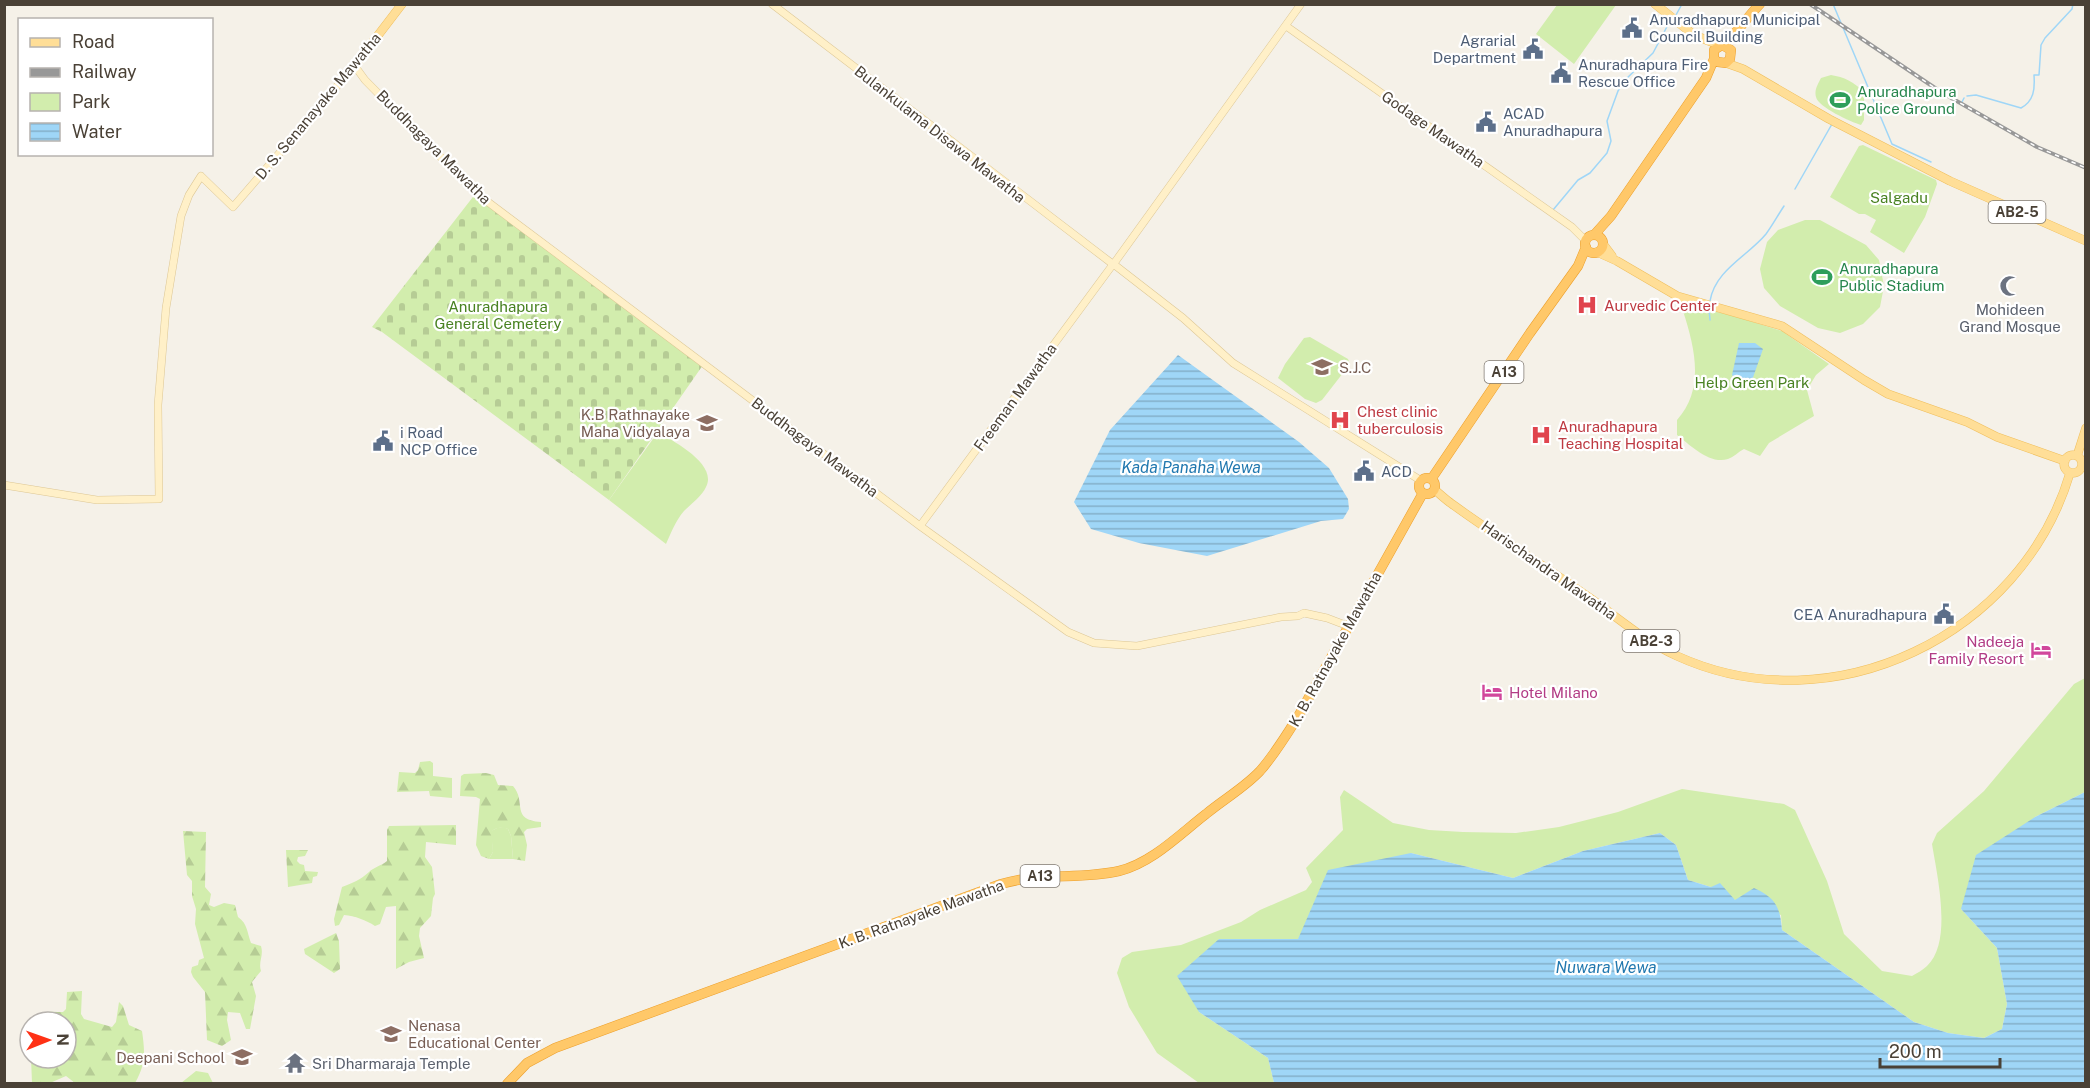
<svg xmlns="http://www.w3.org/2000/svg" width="2090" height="1088" viewBox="0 0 2090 1088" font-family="'Public Sans',sans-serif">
<defs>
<pattern id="forest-firs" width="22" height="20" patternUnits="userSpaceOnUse" patternTransform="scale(1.5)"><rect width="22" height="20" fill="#d2edad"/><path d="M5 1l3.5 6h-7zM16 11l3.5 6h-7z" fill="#b6cc95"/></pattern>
<pattern id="cemetery-stones" width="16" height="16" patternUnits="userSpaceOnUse" patternTransform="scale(1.5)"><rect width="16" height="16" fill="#d2edad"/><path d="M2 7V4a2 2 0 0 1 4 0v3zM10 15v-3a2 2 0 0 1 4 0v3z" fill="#b6cc95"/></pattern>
<pattern id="water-rules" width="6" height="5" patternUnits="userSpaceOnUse" patternTransform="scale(1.5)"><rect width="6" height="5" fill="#9fd6f7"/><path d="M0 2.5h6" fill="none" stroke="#84afc9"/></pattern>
</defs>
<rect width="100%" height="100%" fill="#f5f1e8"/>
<path fill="#d2edad" d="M1557 5H1616L1574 64 1536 34Z
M1831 75C1844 77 1854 82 1864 92V120L1861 125C1851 122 1818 107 1816 97 1814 90 1818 84 1821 78Z
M1863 145 1936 180 1937 184 1925 217 1904 253 1870 232 1876 220 1865 214H1859L1830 197 1859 146Z
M1805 220H1820L1866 245 1879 260 1884 286 1880 307 1863 324 1840 333 1818 328 1780 306 1764 288 1760 269 1767 242 1778 230Z
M1688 305 1734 316 1782 331 1829 364 1816 375 1807 390 1814 416 1769 443 1760 456 1744 449C1738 452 1734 457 1728 459 1710 465 1690 445 1677 435V420C1705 389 1695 348 1683 311Z
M1310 337 1348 359 1350 364 1322 400 1316 403 1305 399 1278 378 1285 364 1304 338Z
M658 432C673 441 718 464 706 487 702 496 691 504 684 511 676 520 671 533 666 544L609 500Z
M2085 678V792L2035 817 1961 909 1997 948 2007 1004 2002 1029 1984 1038 1948 1033 1914 1022 1782 930 1781 915 1735 900 1711 887 1688 880 1676 845 1660 833 1583 851 1513 878 1411 853 1298 939H1219L1199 1012 1268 1058 1274 1083H1199L1157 1053 1129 1007 1117 973 1122 958 1132 952 1181 945 1241 922 1260 910 1306 890 1312 882 1306 868 1343 830 1340 797 1344 790 1393 823 1429 830 1463 832 1516 833 1559 827 1618 812 1682 789 1784 804 1795 810 1827 881 1844 934 1882 971 1912 976C1917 973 1923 970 1927 966 1953 942 1937 875 1932 844L1937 833 1984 791 2074 684Z
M503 827 508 829 511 836 513 859H489L493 852 491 831 497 828Z
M196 1071 208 1073 213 1083H181Z"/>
<path fill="url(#forest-firs)" d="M430 761 433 763V776L452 778V798L430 796 429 791 397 792 399 772 415 773 418 770 420 762Z
M486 773 494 775 498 785 513 786C527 802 510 820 541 822V827L527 829 524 832 527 845 525 861 513 859 511 836 508 829C501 827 497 827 492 831L493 852 489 859 481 856 476 845 480 799 476 797 460 796 461 776 464 774Z
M456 825V845L426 842 425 857 432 867 435 894 433 898 431 916 420 928 419 936 424 958 409 962 396 969V906L386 907 380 924 375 926C366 920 355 916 344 915L339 925 335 926 334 919 342 887C353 883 360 880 369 872 374 867 381 866 387 861V830L389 826Z
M183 831 206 832 205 887 211 894 209 905 214 907 224 903 235 905 238 917C248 924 247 933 251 943L261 946C264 956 258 962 261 971L252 982 256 996 250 1029H246L240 1013 228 1012 227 1020 231 1040 222 1046 207 1040 205 992 193 977 191 972 192 967 198 965 199 960 204 958 195 924 196 909 192 896V881L187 875Z
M286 850H308L305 856 298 857 297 861 300 864 304 865 305 871 318 872 317 876 313 877 312 883 288 887Z
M336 933 339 941 340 969 334 973 305 954 304 949Z
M82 991 81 1014 84 1019 112 1027 116 1022 119 1002 123 1006 129 1025 142 1031C145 1052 146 1064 135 1083H75L66 1076 50 1083H32L31 1058H66V1022H37C39 1009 52 1012 63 1012L66 1009 67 992Z"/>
<path fill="url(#cemetery-stones)" d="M476 193 703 365 609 500 382 332 372 327Z"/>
<path fill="url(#water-rules)" d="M1739 343H1755L1763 349 1750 386 1742 385 1732 375Z
M1178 355 1299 442 1329 468 1348 499 1349 509 1343 519 1321 521 1207 556 1139 543 1091 529 1074 502 1110 430Z
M2085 792V1083H1274L1268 1058 1199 1012 1177 976 1219 939H1298L1328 870 1411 853 1513 878 1583 851 1660 833 1676 845 1688 880 1711 887 1720 883 1735 900 1754 888C1776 898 1780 907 1782 930L1914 1022 1948 1033 1984 1038 2002 1029 2007 1004 1997 948 1961 909 1976 855 2035 817Z"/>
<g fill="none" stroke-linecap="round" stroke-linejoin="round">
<path stroke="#9fd6f7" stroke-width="1.5" d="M1833 4 1892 144 1931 162
M1676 15 1682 4
M1967 96 1976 95 2021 108C2034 101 2035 89 2034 75H2039L2041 45 2045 38 2072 9 2073 4
M1962 102 1964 98
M1795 189 1832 124
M1553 210 1578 180 1590 173 1607 153 1611 141 1607 121 1618 91 1625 80 1653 53 1670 21
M1710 301C1715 270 1748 256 1766 234 1772 226 1778 215 1784 206
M1709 309 1710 320"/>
<g stroke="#ddc795" stroke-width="8">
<path id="secondary" d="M772 4 1110 262
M1286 26 1572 227 1586 241
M356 64 357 69 365 80 476 193 920 526 1068 632 1094 643 1137 646 1281 617 1298 616 1304 613 1327 618 1348 626
M1115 262 1301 4
M1116 266 1183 318 1233 363 1420 480
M4 485 97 500 159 499 158 405 166 308 181 216 189 195 201 176 233 207 356 64
M920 526 1111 267"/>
</g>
<g stroke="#efbe5c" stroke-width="9">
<path id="primary" d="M1655 4 1694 35 1719 45
M1726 63 1743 69 1829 119 1950 181 2086 241
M356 64 402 4
M1603 244 1612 256
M1597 252 1617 261 1677 296 1782 326 1864 380 1888 394 1967 422 1997 437 2065 461
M2064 464a9 9 0 1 1 18 0a9 9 0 1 1-18 0Z
M2077 456 2086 428
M1435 490C1441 495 1446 500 1452 504 1496 536 1543 565 1587 596 1616 616 1645 642 1677 656 1833 727 2022 635 2070 473"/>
</g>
<g stroke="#ec9f2b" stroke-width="10">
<path id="highway" d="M1722 45C1737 34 1747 17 1760 4
M1594 235 1611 216 1706 78 1714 59V50L1722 45 1731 50 1730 59 1726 63 1718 62 1714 59
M1585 244a9 9 0 1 1 18 0a9 9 0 1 1-18 0Z
M1419 486a8 8 0 1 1 16 0a8 8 0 1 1-16 0Z
M1432 478 1530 333 1578 266 1586 247
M507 1084 527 1063 555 1048 1001 884C1042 872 1079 880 1119 871 1152 863 1180 834 1206 814 1224 799 1244 788 1260 771 1275 754 1287 734 1299 715L1423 493"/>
</g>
<use href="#secondary" stroke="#fff0c8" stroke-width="7"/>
<use href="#primary" stroke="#ffde97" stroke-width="8"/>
<use href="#highway" stroke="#ffc869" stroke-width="9"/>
<g stroke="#989898" stroke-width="4">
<path id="rail" d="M1810 4 1941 92 2037 147 2086 168"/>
</g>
<use href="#rail" stroke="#fff" stroke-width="1.5" stroke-dasharray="4.5" stroke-linecap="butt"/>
</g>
<defs>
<g id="civic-bare" transform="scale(1.62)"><path d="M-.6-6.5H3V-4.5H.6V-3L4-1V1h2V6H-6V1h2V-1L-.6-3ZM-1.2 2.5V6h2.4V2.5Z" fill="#5c6f8a" stroke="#fff" stroke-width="2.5" paint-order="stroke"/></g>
<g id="stadium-bare" transform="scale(1.62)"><path d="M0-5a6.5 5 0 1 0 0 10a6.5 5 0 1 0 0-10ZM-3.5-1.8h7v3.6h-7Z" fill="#2e9e5b" stroke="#fff" stroke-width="2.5" paint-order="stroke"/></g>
<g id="mosque-bare" transform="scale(1.62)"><path d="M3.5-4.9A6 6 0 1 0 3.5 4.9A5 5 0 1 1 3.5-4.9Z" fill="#6b7280" stroke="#fff" stroke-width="2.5" paint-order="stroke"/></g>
<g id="hospital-bare" transform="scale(1.62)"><path d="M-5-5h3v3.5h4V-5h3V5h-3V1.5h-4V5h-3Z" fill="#e0444e" stroke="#fff" stroke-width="2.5" paint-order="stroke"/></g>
<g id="school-bare" transform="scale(1.62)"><path d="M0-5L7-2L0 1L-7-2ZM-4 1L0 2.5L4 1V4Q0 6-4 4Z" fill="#8d6e63" stroke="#fff" stroke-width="2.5" paint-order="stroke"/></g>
<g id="hotel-bare" transform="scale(1.62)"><path d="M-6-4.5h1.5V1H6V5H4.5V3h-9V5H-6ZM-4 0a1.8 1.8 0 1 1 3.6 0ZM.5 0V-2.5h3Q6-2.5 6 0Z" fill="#d1479c" stroke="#fff" stroke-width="2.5" paint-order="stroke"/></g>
<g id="university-bare" transform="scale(1.62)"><path d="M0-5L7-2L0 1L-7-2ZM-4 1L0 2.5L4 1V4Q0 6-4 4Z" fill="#8d6e63" stroke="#fff" stroke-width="2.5" paint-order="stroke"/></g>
<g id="temple-bare" transform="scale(1.62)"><path d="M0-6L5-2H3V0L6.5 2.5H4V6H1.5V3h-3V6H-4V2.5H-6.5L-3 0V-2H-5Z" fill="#6b7280" stroke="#fff" stroke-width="2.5" paint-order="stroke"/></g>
</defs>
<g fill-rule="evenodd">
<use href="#civic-bare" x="1632" y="28"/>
<use href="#civic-bare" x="1533" y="49"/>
<use href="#civic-bare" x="1561" y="73"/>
<use href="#stadium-bare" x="1840" y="100"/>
<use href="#civic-bare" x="1486" y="122"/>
<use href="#stadium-bare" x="1822" y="277"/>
<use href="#mosque-bare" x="2010" y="286"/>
<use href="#hospital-bare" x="1587" y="305"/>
<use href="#school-bare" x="1322" y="367"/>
<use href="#hospital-bare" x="1340" y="420"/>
<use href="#school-bare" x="707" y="423"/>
<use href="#hospital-bare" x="1541" y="435"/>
<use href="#civic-bare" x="383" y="441"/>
<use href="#civic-bare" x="1364" y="471"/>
<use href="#civic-bare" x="1944" y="614"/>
<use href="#hotel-bare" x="2041" y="650"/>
<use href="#hotel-bare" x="1492" y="692"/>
<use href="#university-bare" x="391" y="1034"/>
<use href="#school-bare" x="242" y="1057"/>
<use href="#temple-bare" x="295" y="1063"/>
</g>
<g text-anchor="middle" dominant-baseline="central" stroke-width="4.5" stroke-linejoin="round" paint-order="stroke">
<g fill="#fff" stroke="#807a72" stroke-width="1.5">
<rect x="1988.5" y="201" width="57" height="22" rx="4.5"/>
<rect x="1484.5" y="361" width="39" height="22" rx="4.5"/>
<rect x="1622.5" y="630" width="57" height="22" rx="4.5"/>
<rect x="1020.5" y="865" width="39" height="22" rx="4.5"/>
</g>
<g font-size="14" font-weight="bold" fill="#4a4136">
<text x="2017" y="212">AB2-5</text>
<text x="1504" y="372">A13</text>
<text x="1651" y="641">AB2-3</text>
<text x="1040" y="876">A13</text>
</g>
<g font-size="15" fill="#4e5e75" stroke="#fff" text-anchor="start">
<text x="1649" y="19">Anuradhapura Municipal<tspan x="1649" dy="17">Council Building</tspan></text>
<text x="1516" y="40" text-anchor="end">Agrarial<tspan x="1516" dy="17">Department</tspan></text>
<text x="1578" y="64">Anuradhapura Fire<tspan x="1578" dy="17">Rescue Office</tspan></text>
<text x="1503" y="113">ACAD<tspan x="1503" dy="17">Anuradhapura</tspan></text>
<text x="400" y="432">i Road<tspan x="400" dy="17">NCP Office</tspan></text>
<text x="1381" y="471">ACD</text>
<text x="1927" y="614" text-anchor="end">CEA Anuradhapura</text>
</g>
<g font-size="15" fill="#27864d" stroke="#fff" text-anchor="start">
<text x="1857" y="91">Anuradhapura<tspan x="1857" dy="17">Police Ground</tspan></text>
<text x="1839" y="268">Anuradhapura<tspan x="1839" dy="17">Public Stadium</tspan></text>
</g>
<g font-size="15" fill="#4a4136" stroke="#fff">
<text transform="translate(318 106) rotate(-50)">D. S. Senanayake Mawatha</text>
<text transform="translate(1433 129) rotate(35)">Godage Mawatha</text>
<text transform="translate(940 134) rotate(38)">Bulankulama Disawa Mawatha</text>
<text transform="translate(434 147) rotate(45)">Buddhagaya Mawatha</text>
<text transform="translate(1015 397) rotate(-54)">Freeman Mawatha</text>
<text transform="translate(815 447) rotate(37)">Buddhagaya Mawatha</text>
<text transform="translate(1549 570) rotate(35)">Harischandra Mawatha</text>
<text transform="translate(1335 649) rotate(-61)">K. B. Ratnayake Mawatha</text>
<text transform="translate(921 914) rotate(-20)">K. B. Ratnayake Mawatha</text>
</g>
<g font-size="15" fill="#498222" stroke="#fff">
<text x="1899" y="197">Salgadu</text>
<text x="498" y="306">Anuradhapura<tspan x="498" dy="17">General Cemetery</tspan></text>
<text x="1752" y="382">Help Green Park</text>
</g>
<g font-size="15" fill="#be3a42" stroke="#fff" text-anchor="start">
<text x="1604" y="305">Aurvedic Center</text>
<text x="1357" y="411">Chest clinic<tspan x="1357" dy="17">tuberculosis</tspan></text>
<text x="1558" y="426">Anuradhapura<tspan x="1558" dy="17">Teaching Hospital</tspan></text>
</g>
<g font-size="15" fill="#5b616d" stroke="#fff">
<text x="2010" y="309">Mohideen<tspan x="2010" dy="17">Grand Mosque</tspan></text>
<text x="312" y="1063" text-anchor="start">Sri Dharmaraja Temple</text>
</g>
<g font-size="15" fill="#785e54" stroke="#fff" text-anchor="start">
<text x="1339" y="367">S.J.C</text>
<text x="690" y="414" text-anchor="end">K.B Rathnayake<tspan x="690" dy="17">Maha Vidyalaya</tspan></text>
<text x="408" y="1025">Nenasa<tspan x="408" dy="17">Educational Center</tspan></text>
<text x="225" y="1057" text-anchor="end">Deepani School</text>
</g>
<g font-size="15" fill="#b23c85" stroke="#fff" text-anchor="end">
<text x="2024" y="641">Nadeeja<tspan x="2024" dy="17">Family Resort</tspan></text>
<text x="1509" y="692" text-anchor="start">Hotel Milano</text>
</g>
<g font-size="16" font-style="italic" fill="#2178af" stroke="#fff">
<text x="1191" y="467">Kada Panaha Wewa</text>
<text x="1606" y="967">Nuwara Wewa</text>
</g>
</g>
<rect width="2090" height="1088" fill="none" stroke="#4a4136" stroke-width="12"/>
<rect x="18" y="18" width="195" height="138" fill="#ffffff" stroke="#b7b3af" stroke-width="1.5"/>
<rect x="30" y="38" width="30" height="9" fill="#ffde97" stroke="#b7b3af" stroke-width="1.5"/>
<text x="72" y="48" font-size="18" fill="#4a4136">Road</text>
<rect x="30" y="68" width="30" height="9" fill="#989898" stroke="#b7b3af" stroke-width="1.5"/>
<text x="72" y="78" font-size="18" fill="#4a4136">Railway</text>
<rect x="30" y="93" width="30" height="18" fill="#d2edad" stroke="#b7b3af" stroke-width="1.5"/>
<text x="72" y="108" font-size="18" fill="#4a4136">Park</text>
<rect x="30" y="123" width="30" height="18" fill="url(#water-rules)" stroke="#b7b3af" stroke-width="1.5"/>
<text x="72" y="138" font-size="18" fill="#4a4136">Water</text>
<g transform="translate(48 1040) rotate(89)"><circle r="28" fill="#ffffff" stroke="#b7b3af" stroke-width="1.5"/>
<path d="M0-4.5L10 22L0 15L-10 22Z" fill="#ff3115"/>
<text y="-9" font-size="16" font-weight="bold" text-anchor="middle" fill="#4a4136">N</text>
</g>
<path d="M1880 1058v9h120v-9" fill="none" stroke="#4a4136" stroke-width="3"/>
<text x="1889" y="1058" font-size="18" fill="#4a4136" stroke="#ffffff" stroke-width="4.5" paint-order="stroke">200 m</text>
</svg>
